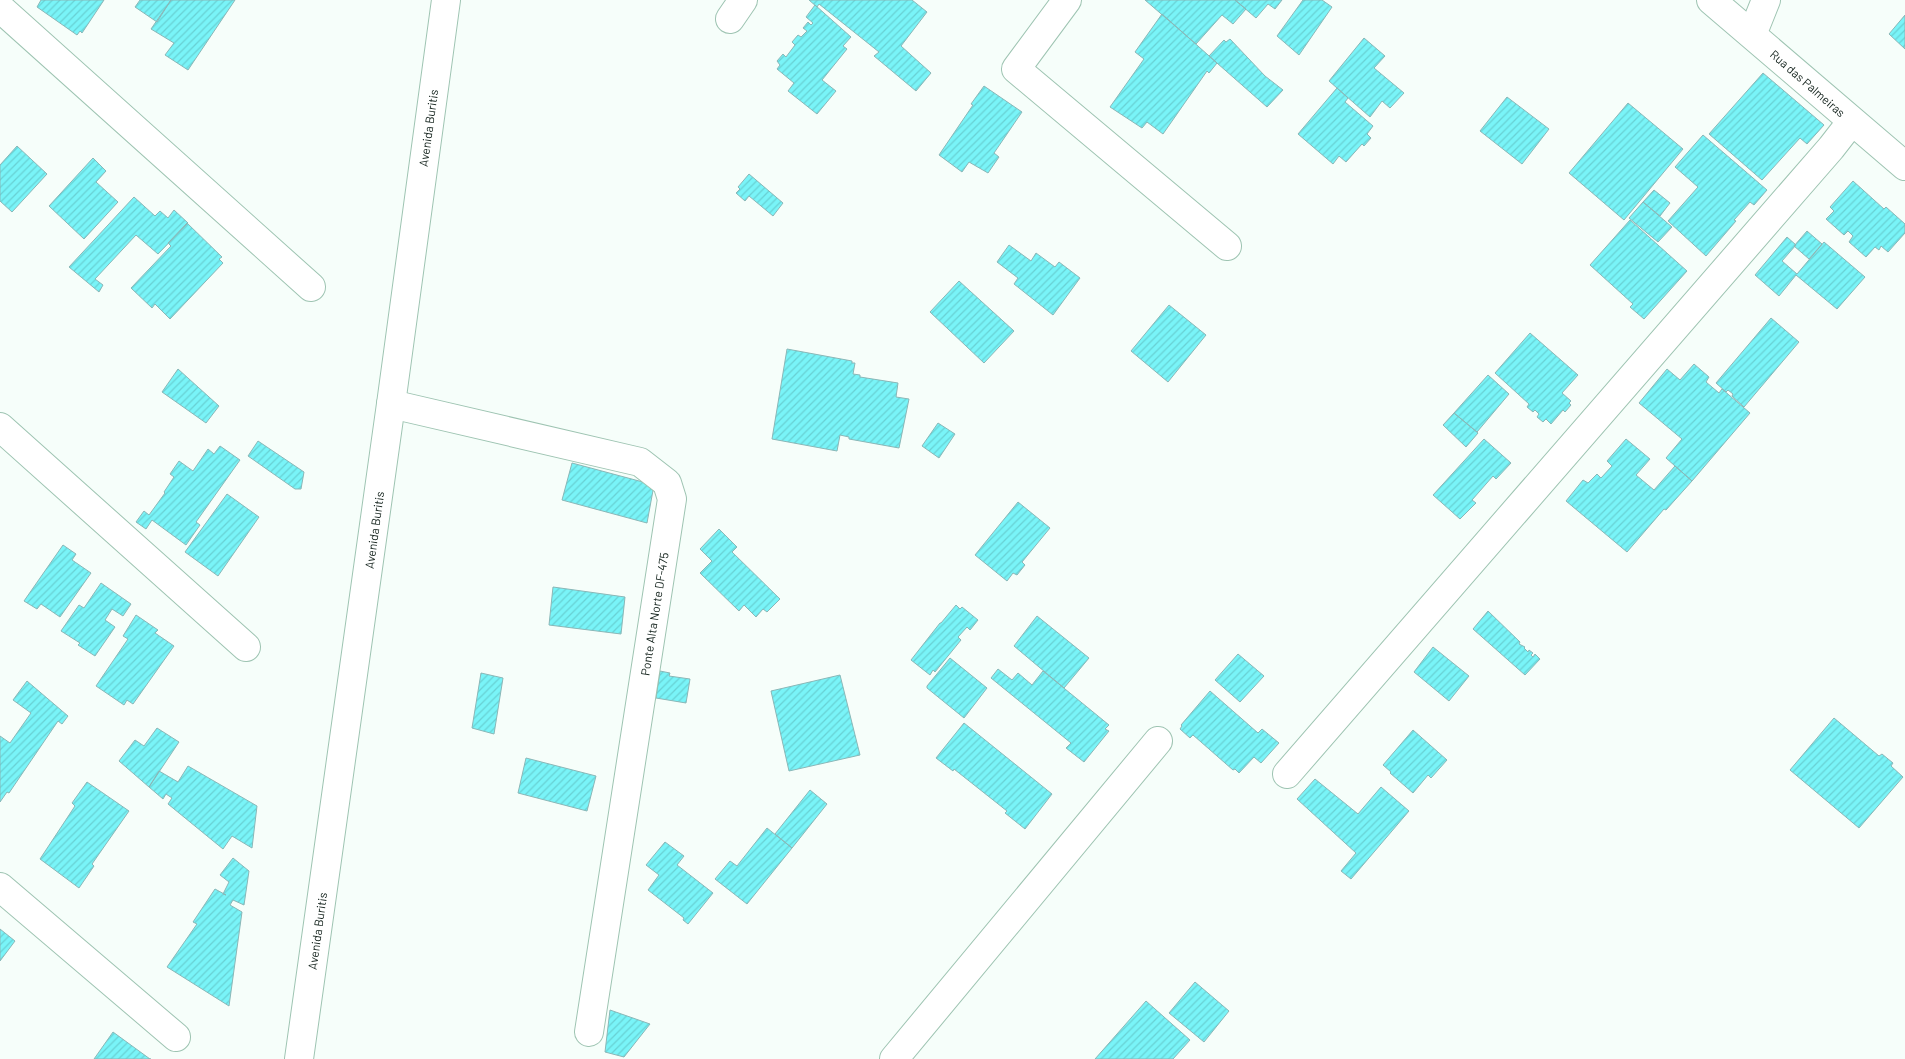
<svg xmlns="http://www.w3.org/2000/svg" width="1905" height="1059" viewBox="0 0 1905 1059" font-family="Barlow,sans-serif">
<defs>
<pattern id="building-hatch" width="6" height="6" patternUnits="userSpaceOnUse" patternTransform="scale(1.25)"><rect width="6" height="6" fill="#79f4f8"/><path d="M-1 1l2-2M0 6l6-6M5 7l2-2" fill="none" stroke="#68d1d4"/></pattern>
</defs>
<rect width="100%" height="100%" fill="#f6fefa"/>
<path fill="url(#building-hatch)" stroke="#8ab7b7" d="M41 0H104L82 33 80 31 77 35 37 7Z
M140 0H171L157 22 135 7Z
M171 0H235L188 70 165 55 174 43 151 29Z
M809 0H912L927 12 901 46 931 73 916 91 874 56 879 52 819 4 817 7Z
M1145 0H1235L1246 9 1233 24 1222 15 1196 44Z
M1235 0H1282L1275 9 1268 4 1256 18Z
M1303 0H1322L1332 7 1299 55 1277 36Z
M815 5 851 37 843 46 847 49 822 80 836 91 817 114 788 91 794 83 777 69 780 65 777 61 783 54 786 57 795 45 792 42 798 35 801 37 807 31 803 28 808 22 811 25 813 23 806 17Z
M1162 14 1217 63 1209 73 1207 71 1163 134 1147 122 1142 128 1110 107 1144 59 1135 52Z
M1905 15V49L1889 34Z
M1364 38 1385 56 1374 68 1404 93 1390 108 1382 101 1370 117 1329 81Z
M1230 39 1265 76 1283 90 1267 107 1209 56 1224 40 1226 42Z
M1763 73 1824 125 1807 144 1800 138 1762 180 1709 134Z
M984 86 1022 112 994 153 999 157 988 173 969 162 962 172 939 155 973 105 971 104Z
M1337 88 1348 98 1345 102 1373 126 1367 134 1371 138 1364 146 1362 144 1346 162 1339 156 1333 164 1298 134Z
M1507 97 1549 129 1522 164 1480 131Z
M1628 103 1683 149 1624 220 1569 173Z
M1703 135 1767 190 1754 205 1750 202 1734 220 1736 221 1706 256 1668 221 1698 187 1675 167Z
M17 146 47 174 12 212 0 201V165Z
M93 158 106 171 96 182 118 202 84 239 49 206Z
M749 174 783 203 773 216 749 196 745 201 736 193 740 189 738 187Z
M1853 181 1884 209 1886 207 1905 224V233L1888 252 1881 246 1879 250 1875 247 1866 257 1849 242 1853 236 1848 231 1844 235 1826 219 1834 211 1830 207Z
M1654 190 1670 203 1660 216 1643 202Z
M134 197 155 216 160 211 168 218 174 210 188 223 158 254 136 235 95 279 103 285 99 292 69 267Z
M1643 202 1672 227 1658 242 1629 218Z
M1630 220 1687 271 1644 319 1630 307 1633 304 1590 265Z
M187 223 222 257 219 259 223 263 170 319 155 304 152 308 131 288 171 246 168 243Z
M1807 231 1822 244 1809 259 1794 246Z
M1787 237 1796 245 1782 261 1797 274 1824 242 1865 277 1837 309 1796 275 1779 296 1755 275Z
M1009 245 1031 261 1036 253 1055 267 1059 262 1080 278 1053 315 1014 284 1018 278 997 262Z
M959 281 1014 331 984 363 930 312Z
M1169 305 1206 335 1168 382 1131 351Z
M1771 318 1799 342 1744 407 1732 396 1733 394 1728 390 1726 392 1716 383Z
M1530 333 1578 375 1562 393 1571 401 1569 403 1571 405 1565 412 1563 410 1551 424 1546 419 1543 422 1537 417 1539 414 1535 410 1533 412 1527 407 1529 404 1495 373Z
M787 349 852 361V363H855L853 374 860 375V377L898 383 896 397 909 399 899 448 849 439V437L840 435 837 451 772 439Z
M1694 364 1709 377 1706 382 1719 393 1722 389 1750 413 1692 481 1666 458 1682 439 1639 403 1667 369 1680 380Z
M178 369 219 406 206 423 162 392Z
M1488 375 1509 394 1477 432 1454 413Z
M1454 413 1478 433 1466 447 1443 425Z
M938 423 955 434 939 458 922 446Z
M1484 439 1511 463 1496 479 1493 476 1472 500 1476 503 1460 519 1433 495Z
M1626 439 1650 459 1636 475 1654 490 1675 466 1692 481 1666 510 1664 509 1627 552 1566 501 1583 480 1588 483 1597 474 1601 478 1612 466 1607 461Z
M258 441 304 472 301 489H295L248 456Z
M220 446 240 460 196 522 200 525 186 545 152 520 146 529 136 522 144 511 149 515 165 493 164 492 174 477 170 474 179 461 193 471 208 449 214 454Z
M572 463 654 485 647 523 562 500Z
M227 494 259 517 218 576 185 552Z
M1018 502 1050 528 1022 562 1025 565 1017 575 1013 573 1007 581 975 555Z
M719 529 737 547 732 552 780 599 767 612 763 609 756 617 744 605 739 611 700 573 712 561 700 549Z
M63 545 76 554 72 560 91 573 60 617 41 604 37 609 24 601Z
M101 583 131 604 123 616 112 609 105 620 115 627 95 656 78 645 80 643 61 631 79 605 84 608Z
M553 587 625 597 621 634 549 625Z
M956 605 960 609 962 607 978 620 970 630 967 627 958 637 961 640 935 672 933 670 930 675 911 660 940 623H941Z
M1488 611 1520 642 1519 644 1525 647 1524 648 1528 652 1529 650 1533 653 1531 655 1533 657 1535 654 1540 659 1525 675 1473 629Z
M136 615 158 630 155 633 174 646 133 704 127 700 124 705 96 686 128 639 123 636Z
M1037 616 1089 658 1064 688 1014 646Z
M1433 647 1469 676 1449 701 1414 672Z
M1238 654 1264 676 1240 702 1215 680Z
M950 658 987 688 964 718 927 688V686Z
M998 669 1012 680 1018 673 1032 685 1043 671 1109 725 1105 729 1109 731 1084 762 1066 748 1071 743 991 678Z
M660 671 670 673 669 676 690 679 686 703 656 698Z
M481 673 503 678 494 734 472 728Z
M840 675 860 755 789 771 771 691Z
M27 681 68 716 62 724 58 721 9 793 7 792 0 802V736L10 743 31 713 13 700Z
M1210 691 1258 733 1262 729 1279 743 1261 763 1254 757 1239 773 1235 769 1233 770 1193 735 1190 738 1180 729 1182 726 1181 725Z
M1834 718 1879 756 1882 754 1893 763 1891 766 1903 777 1859 828 1790 770Z
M964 723 1052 794 1025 829 1005 813 1007 811 954 769 953 771 936 758Z
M157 728 179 742 149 787 119 761 135 740 144 746Z
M1413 730 1447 760 1431 778 1428 775 1413 793 1390 773 1391 772 1383 765Z
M526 758 596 776 587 811 518 793Z
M188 766 257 806 252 848 232 836 223 849 168 804 172 798 166 794 163 799 149 787 159 771 178 782Z
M1315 779 1358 814 1381 787 1409 811 1351 879 1341 871 1356 853 1297 799Z
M87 782 129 811 92 864 94 866 79 888 40 859 75 806 72 803Z
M810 790 827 804 792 848 775 834Z
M767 828 792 848 747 904 715 879 730 861 737 866Z
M665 842 684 856 677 865 713 893 688 924 683 920 684 918 648 890 659 875 646 865Z
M233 858 249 871 244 905 233 900 230 905 242 912 229 1006 167 967 197 924 193 922 215 889 226 895 223 894 229 882 220 875Z
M0 929 15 941 0 961Z
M1195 982 1229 1011 1204 1042 1169 1013Z
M1146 1001 1190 1040 1173 1059H1095Z
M610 1010 650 1024 624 1057 605 1052Z
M113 1032 150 1059H151H94Z"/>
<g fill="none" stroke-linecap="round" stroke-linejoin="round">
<g stroke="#9ec4b2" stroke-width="30">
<path id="minor" d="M1067 0 1016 69 1227 246
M1711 0 1905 166
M0 8 311 287
M730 19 743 0
M1752 35 1766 0
M391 404 640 462 667 483 672 499 589 1032
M0 427 246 647
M1287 774 1831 148 1852 121
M0 887 176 1037
M894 1059 1158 741"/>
</g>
<g stroke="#9ec4b2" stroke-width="30">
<path id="tertiary" d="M299 1059 391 404 446 0"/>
</g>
<use href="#minor" stroke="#fff" stroke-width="28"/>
<use href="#tertiary" stroke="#fff" stroke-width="28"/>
</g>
<g text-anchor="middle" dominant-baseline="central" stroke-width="4.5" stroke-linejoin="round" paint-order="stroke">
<g font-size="12" fill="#12211b" stroke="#fff">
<text transform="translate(1808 83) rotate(41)">Rua das Palmeiras</text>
<text transform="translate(428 128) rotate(-82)">Avenida Buritis</text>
<text transform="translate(374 530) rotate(-82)">Avenida Buritis</text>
<text transform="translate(654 614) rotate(-81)">Ponte Alta Norte DF-475</text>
<text transform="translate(317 931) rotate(-82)">Avenida Buritis</text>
</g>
</g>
</svg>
